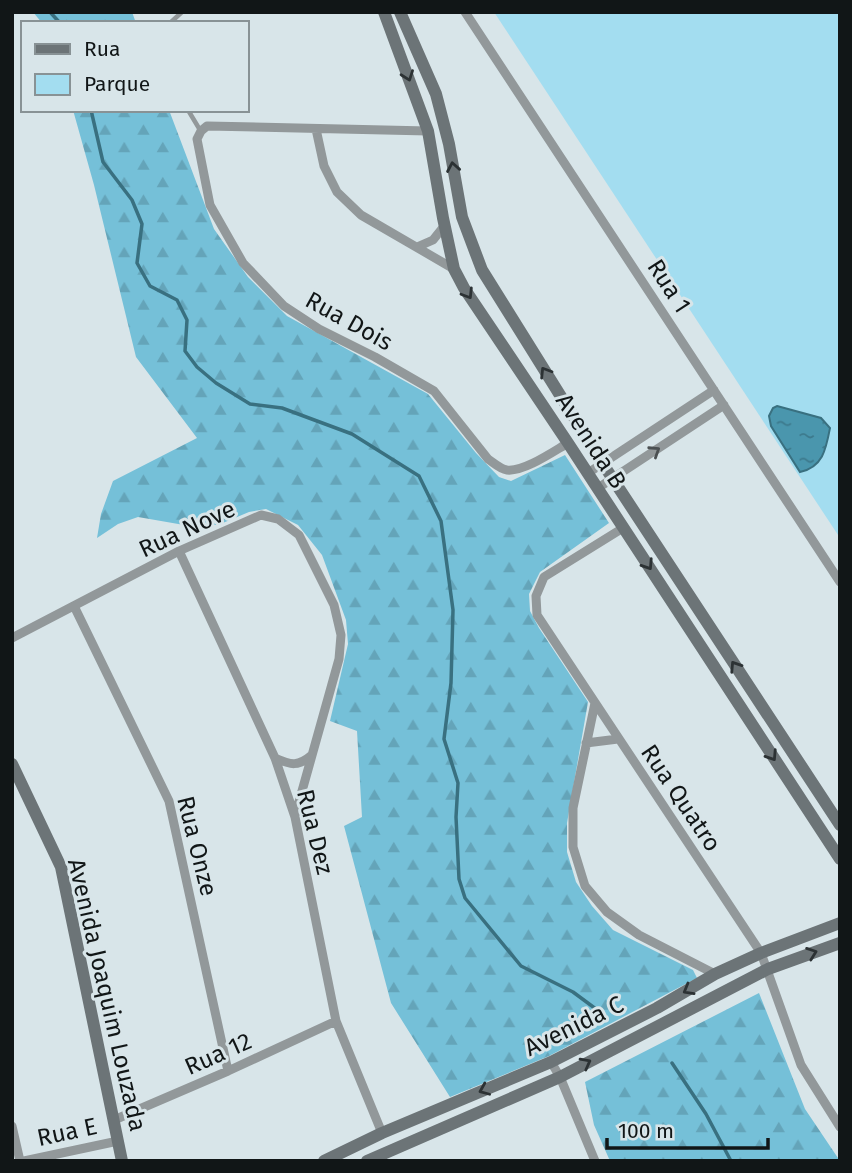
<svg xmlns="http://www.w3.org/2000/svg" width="852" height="1173" viewBox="0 0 852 1173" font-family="'Fira Sans',sans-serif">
<defs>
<pattern id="forest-firs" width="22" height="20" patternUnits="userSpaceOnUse" patternTransform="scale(1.75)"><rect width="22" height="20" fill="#75c0d8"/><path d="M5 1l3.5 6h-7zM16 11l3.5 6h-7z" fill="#64a4b9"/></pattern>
<pattern id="water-ripples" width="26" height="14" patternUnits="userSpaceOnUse" patternTransform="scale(1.75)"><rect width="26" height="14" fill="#4a96ad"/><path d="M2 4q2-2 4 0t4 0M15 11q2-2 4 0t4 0" fill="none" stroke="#3c798c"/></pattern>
</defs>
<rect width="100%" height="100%" fill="#d8e5e9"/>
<path fill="#a3ddf0" d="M494 12H840V538Z"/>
<path fill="url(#forest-firs)" d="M33 12H132L136 23H42Z
M73 110H169L214 229 248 277 287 316 428 394 476 453 499 477 511 481 565 455 609 523 540 572 529 594 530 611 539 628 588 702 567 823V852L576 882 592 906 613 930 693 970 697 978 549 1056 450 1097 391 1003 344 826 362 817 357 731 330 721 348 644 346 620 322 555 298 525 266 509 249 512 218 525H184L138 517 118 524 97 538 101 514 113 481 197 438 136 357 94 185Z
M759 993 805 1109 840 1161H610L594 1125 585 1082Z"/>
<path fill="url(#water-ripples)" stroke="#397080" stroke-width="2" d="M777 406 821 418 830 428C826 449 823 467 800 472L771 426 769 416 773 408Z"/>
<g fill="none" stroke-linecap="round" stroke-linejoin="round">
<path stroke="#397080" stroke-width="3.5" d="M50 12 60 23
M91 110 103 162 132 200 142 224 137 263 150 286 177 300 187 320 185 351 197 367 216 383 250 404 282 408 352 434 419 476 441 521 453 610 451 683 444 739 458 783 456 817 459 879 465 898 521 966 573 992 600 1012
M672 1063 706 1114 731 1161"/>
<path stroke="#92989a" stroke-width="4.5" d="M170 23 182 12
M188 110 200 130"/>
<path stroke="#92989a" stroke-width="9" d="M465 12 840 582
M316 129 324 166 337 192 361 215 454 269
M428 131 207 126 201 131 197 139 210 205 243 263 284 306 319 329 375 357 434 391 488 459C494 463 500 469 507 470 524 472 554 451 568 443
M417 247 433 240 445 225
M588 473 714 390
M598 488 724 405
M623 528 544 577 536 596 537 615 761 953 801 1065 840 1127
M179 551 275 758 295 817 336 1021 382 1133
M74 606 169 801 228 1071
M12 638 179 551 261 515 278 519 299 535 334 605 341 635 339 659 295 816
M595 703 573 808V847L585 886 607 912 639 935 715 974
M586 743 618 739
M275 758C291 765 298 767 312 755
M551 1062 560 1077 595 1161
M114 1120 228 1071 336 1021
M12 1126 20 1161
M24 1161 118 1141"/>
<path stroke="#6c7477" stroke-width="12" d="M384 12 428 131 443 218 454 269 464 288 568 443 840 859
M400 12 436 94 449 144 462 217 482 270 603 464 840 825
M12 764 61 867 122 1161
M324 1161 382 1133 551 1062 657 1008 715 974 761 953 840 923
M367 1161 560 1077 768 969 840 943"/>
</g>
<defs><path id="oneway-chevron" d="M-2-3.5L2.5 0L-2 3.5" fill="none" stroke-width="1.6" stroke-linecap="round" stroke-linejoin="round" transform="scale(1.75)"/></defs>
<g stroke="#2c3234">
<use href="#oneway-chevron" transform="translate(408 76) rotate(70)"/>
<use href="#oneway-chevron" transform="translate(453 167) rotate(-100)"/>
<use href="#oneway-chevron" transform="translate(468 294) rotate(58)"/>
<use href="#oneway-chevron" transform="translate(545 372) rotate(-122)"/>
<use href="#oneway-chevron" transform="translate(648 565) rotate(57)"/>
<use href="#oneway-chevron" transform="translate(735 666) rotate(-123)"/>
<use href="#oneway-chevron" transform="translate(772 756) rotate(57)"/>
<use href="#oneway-chevron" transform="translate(812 953) rotate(-20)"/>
<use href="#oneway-chevron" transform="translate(688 990) rotate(150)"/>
<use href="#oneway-chevron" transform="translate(586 1063) rotate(-28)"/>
<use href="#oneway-chevron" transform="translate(484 1090) rotate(157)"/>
</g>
<use stroke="#4b5052" href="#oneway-chevron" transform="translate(655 451) rotate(-33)"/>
<g text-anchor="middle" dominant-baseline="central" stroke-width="6" stroke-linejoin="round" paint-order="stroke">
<g font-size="24" fill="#111617" stroke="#d8e5e9">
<text transform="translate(669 286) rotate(57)">Rua 1</text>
<text transform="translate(349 321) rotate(29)">Rua Dois</text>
<text transform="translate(591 441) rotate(57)">Avenida B</text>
<text transform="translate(187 529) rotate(-25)">Rua Nove</text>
<text transform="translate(681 798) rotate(56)">Rua Quatro</text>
<text transform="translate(315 832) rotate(76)">Rua Dez</text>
<text transform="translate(197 846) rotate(76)">Rua Onze</text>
<text transform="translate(107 995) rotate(77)">Avenida Joaquim Louzada</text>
<text transform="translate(574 1026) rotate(-26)">Avenida C</text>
<text transform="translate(218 1054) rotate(-24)">Rua 12</text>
<text transform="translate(67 1132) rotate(-12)">Rua E</text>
</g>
</g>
<rect width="852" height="1173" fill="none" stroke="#111617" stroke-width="28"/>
<rect x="21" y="21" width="228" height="91" fill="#d8e5e9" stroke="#889295" stroke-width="2"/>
<rect x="35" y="44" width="35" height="10" fill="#6c7477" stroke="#889295" stroke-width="2"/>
<text x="84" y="56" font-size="21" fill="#111617">Rua</text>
<rect x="35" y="74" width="35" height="21" fill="#a3ddf0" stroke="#889295" stroke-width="2"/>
<text x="84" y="91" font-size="21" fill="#111617">Parque</text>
<path d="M607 1138v10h161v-10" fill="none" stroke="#111617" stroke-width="3.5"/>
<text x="618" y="1138" font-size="21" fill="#111617" stroke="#d8e5e9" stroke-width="5" paint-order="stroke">100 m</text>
</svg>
